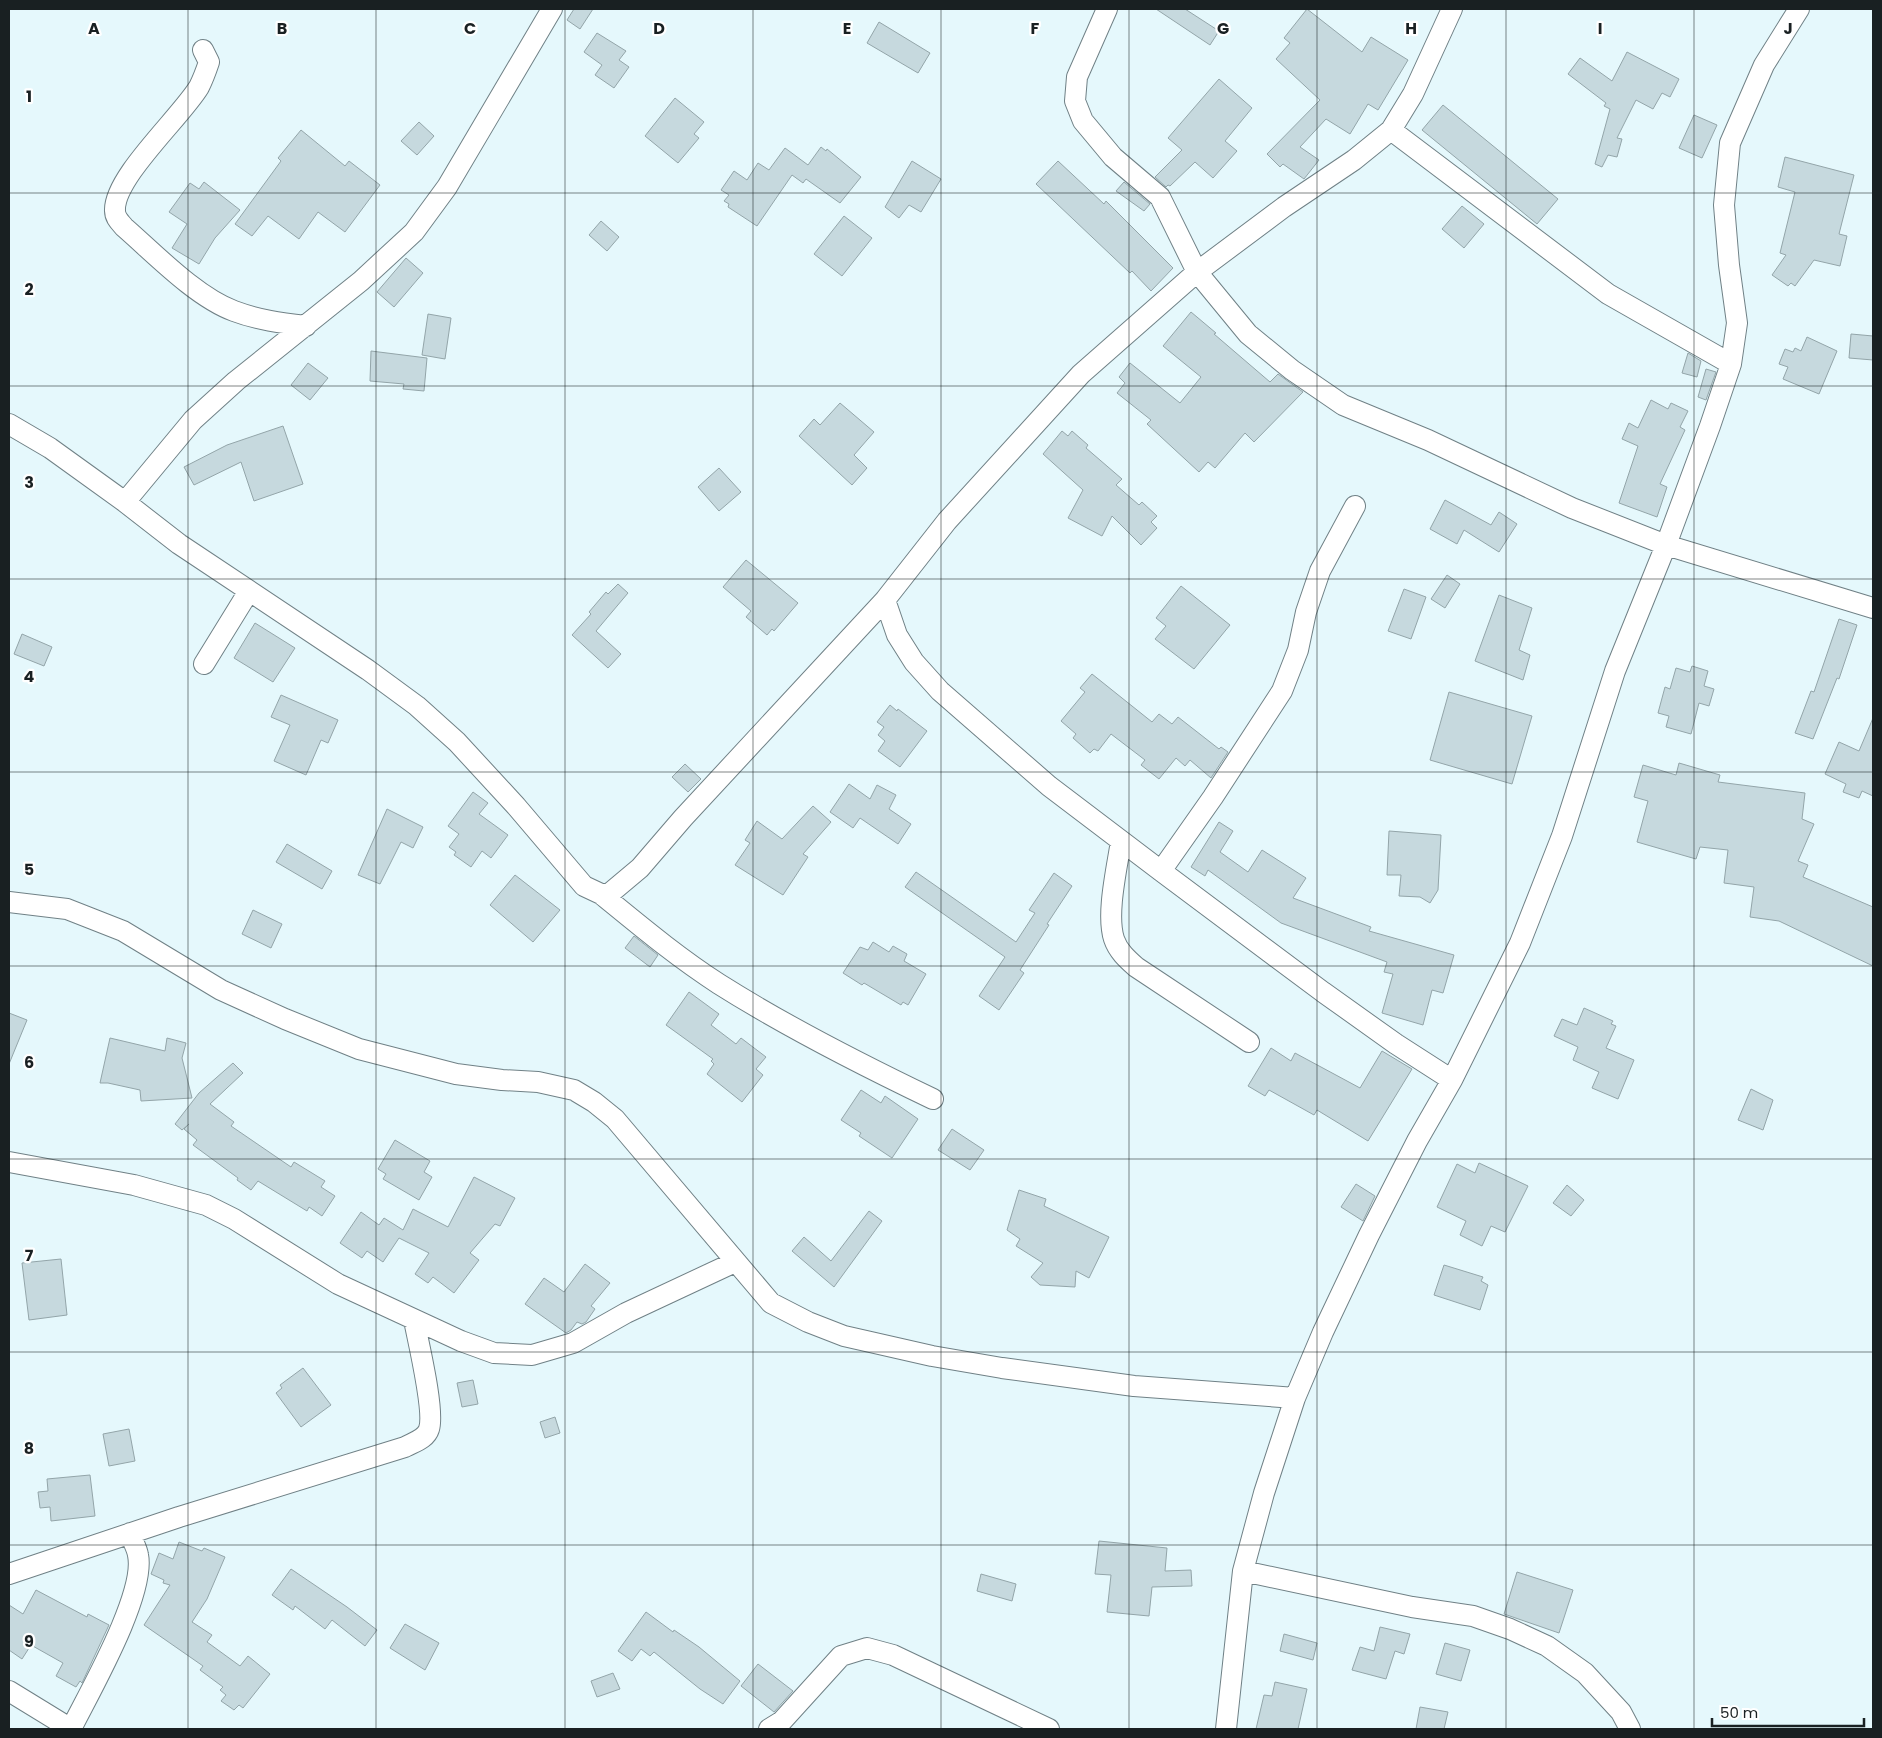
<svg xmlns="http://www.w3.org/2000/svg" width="1882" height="1738" viewBox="0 0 1882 1738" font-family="Poppins,sans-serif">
<rect width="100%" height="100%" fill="#e5f8fc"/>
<path fill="#c6d9de" stroke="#93a5a9" d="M574 9H593L580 29 567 20Z
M1156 9H1185L1219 31 1210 45Z
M1307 9 1362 52 1371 37 1408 60 1378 110 1368 104 1350 134 1326 119 1300 147 1319 160 1304 179 1283 164 1280 167 1267 154 1320 100 1276 59 1290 43 1284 38Z
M879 22 930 53 918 73 867 43Z
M597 33 626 51 619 60 629 67 614 88 595 75 602 65 584 52Z
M1627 52 1679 79 1670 97 1662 93 1653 109 1636 100 1617 138 1622 139 1617 157 1608 155 1602 167 1595 164 1610 109 1604 106 1606 103 1568 74 1580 58 1612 81Z
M1219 79 1252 108 1225 141 1237 151 1213 178 1195 162 1170 186 1168 185 1166 187 1155 177 1182 150 1168 138Z
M675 98 704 122 694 134 699 138 678 163 645 136Z
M1443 105 1558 199 1537 224 1422 130Z
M1694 115 1717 125 1702 158 1679 148Z
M419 122 434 136 417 155 401 141Z
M301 130 345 166 349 161 380 185 345 232 318 212 299 239 268 216 252 236 235 224 281 161 278 158Z
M821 147 826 151 827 149 861 177 840 203 806 179 803 183 792 175 757 226 728 207 729 204 724 201 729 195 721 190 734 171 747 180 758 163 769 170 785 148 808 165Z
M1785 157 1854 175 1839 234 1847 236 1840 266 1814 260 1795 286 1791 283 1788 286 1772 275 1786 255 1780 253 1795 192 1778 187Z
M912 161 941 179 921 212 909 205 899 218 885 207Z
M1058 161 1104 204 1106 201 1173 268 1151 291 1132 271 1130 273 1036 184Z
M204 182 240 210 215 238 199 264 172 248 187 224 169 212 190 183 199 189Z
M1124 182 1150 204 1144 211 1116 191Z
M1462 206 1484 224 1464 248 1442 229Z
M844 216 872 238 842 276 814 254Z
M601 221 619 237 607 251 589 235Z
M406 258 423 273 394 307 377 292Z
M1191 312 1216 333 1214 334 1270 382 1278 374 1303 392 1254 442 1245 433 1215 468 1208 462 1199 472 1147 424 1151 420 1117 393 1125 383 1119 377 1130 363 1180 403 1201 377 1163 346Z
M428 314 451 318 445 359 422 355Z
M1851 334 1873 336V360L1849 358Z
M1807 337 1837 351 1819 394 1783 379 1788 367 1779 364 1785 349 1793 352 1795 348 1801 351Z
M371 351 427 358 424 391 403 389 404 384 370 381Z
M1688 353 1701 361 1697 377 1682 373Z
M308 363 328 378 310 400 291 385Z
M1706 369 1716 372 1706 400 1698 397Z
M1651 400 1668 409 1671 403 1688 411 1680 427 1685 430 1660 484 1667 487 1657 517 1619 503 1638 446 1622 439 1629 423 1638 428Z
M840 403 874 432 854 455 867 468 852 485 799 436 814 419 820 425Z
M283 426 303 484 254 501 241 462 194 485 184 467 227 445Z
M1062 431 1068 436 1072 431 1088 445 1086 448 1122 479 1116 485 1139 505 1142 502 1157 516 1151 522 1157 528 1141 545 1112 516 1102 536 1068 518 1083 490 1043 454Z
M719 468 741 492 719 511 698 487Z
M1445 500 1491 525 1499 512 1517 524 1499 552 1464 530 1457 544 1430 529Z
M746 560 798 603 774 631 772 629 767 635 746 617 751 611 723 587Z
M1447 575 1460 584 1445 608 1431 599Z
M618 584 628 593 596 631 621 654 608 668 572 635 591 614 589 612 606 592 608 594Z
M1181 586 1230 625 1194 669 1155 639 1166 626 1156 618Z
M1404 589 1426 597 1411 639 1388 631Z
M1499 595 1532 608 1519 650 1530 655 1523 680 1475 661Z
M1839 619 1857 625 1839 679 1837 678 1813 739 1795 733 1811 691 1814 692Z
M255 623 295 648 273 682 234 658Z
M22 634 52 647 44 666 14 654Z
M1692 666 1708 671 1704 686 1714 689 1709 706 1699 703 1691 734 1666 727 1669 716 1658 713 1665 687 1670 689 1676 668 1690 672Z
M1092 674 1152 722 1159 714 1172 724 1178 717 1219 749 1221 747 1228 752 1211 778 1190 760 1185 766 1176 758 1159 779 1141 765 1145 760 1111 734 1098 751 1094 749 1090 753 1073 738 1076 734 1061 721 1085 692 1080 688Z
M1449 692 1532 716 1512 784 1430 760Z
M281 695 338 720 328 743 321 740 306 775 274 761 290 725 271 717Z
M890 705 897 711 898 709 927 731 900 767 878 751 885 741 878 735 884 727 877 722Z
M1873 718V796L1862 791 1859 798 1843 792 1846 784 1825 774 1839 742 1859 751Z
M1679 763 1720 775 1718 782 1805 793 1802 819 1814 824 1798 861 1808 865 1803 877 1873 907V966L1779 921 1750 917 1754 887 1724 883 1728 850 1700 847 1696 859 1637 842 1648 801 1634 797 1643 765 1676 775Z
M685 764 701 779 688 792 672 777Z
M849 784 870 799 877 785 896 795 889 809 911 824 898 844 860 818 853 828 830 812Z
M473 792 488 803 479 814 508 835 491 858 482 851 471 867 454 855 456 852 449 847 459 834 448 826Z
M813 806 831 822 803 854 808 857 783 895 735 865 750 843 745 840 757 821 782 839Z
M387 809 423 827 413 848 401 842 380 884 358 875Z
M1219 822 1233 831 1220 852 1248 872 1262 850 1306 878 1293 898 1371 927 1369 931 1454 955 1443 993 1432 990 1423 1025 1382 1013 1393 974 1384 972 1387 962 1281 923 1208 870 1205 876 1191 867Z
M1389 831 1441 835 1438 890 1430 903 1420 897 1399 896 1401 875H1387Z
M287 844 332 871 322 889 276 862Z
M916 872 1016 942 1035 913 1029 910 1054 873 1072 886 1047 924 1049 925 1020 970 1024 973 999 1010 979 996 1005 957 905 887Z
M515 875 560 910 533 942 490 905Z
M253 910 282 924 271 948 242 934Z
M634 936 658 955 650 967 625 948Z
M873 942 889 952 893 946 907 954 904 961 926 974 908 1005 903 1002 901 1005 864 983 862 985 843 973 860 947 868 950Z
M689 992 719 1014 711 1025 736 1044 741 1038 766 1057 756 1069 763 1075 742 1102 707 1074 714 1064 711 1061 713 1059 666 1025Z
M1584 1008 1613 1021 1611 1024 1616 1026 1606 1048 1634 1060 1618 1099 1592 1088 1599 1072 1573 1060 1578 1047 1554 1036 1562 1019 1577 1025Z
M9 1013 27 1020 9 1064Z
M110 1038 165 1051 167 1038 186 1043 182 1058 192 1098 141 1101 140 1090 108 1083H100Z
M1271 1048 1291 1061 1295 1053 1360 1088 1382 1051 1412 1069 1368 1141 1317 1110 1314 1115 1269 1090 1265 1096 1248 1086Z
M233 1063 243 1073 210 1104 234 1122 231 1126 291 1167 294 1162 325 1181 321 1187 335 1196 322 1216 309 1207 307 1211 258 1181 251 1190 237 1180 238 1178 193 1145 197 1140 184 1129 189 1124 182 1130 175 1124 199 1093Z
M1751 1089 1773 1100 1763 1130 1738 1120Z
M861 1090 881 1103 885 1096 918 1119 892 1158 859 1136 861 1133 841 1120Z
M952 1129 984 1150 970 1170 938 1150Z
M395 1140 430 1161 424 1172 432 1177 419 1200 383 1179 386 1174 378 1169Z
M1479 1163 1528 1186 1505 1232 1491 1226 1482 1246 1460 1235 1466 1221 1437 1207 1457 1164 1475 1173Z
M474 1177 515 1198 500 1226 495 1224 470 1253 479 1260 454 1293 433 1277 428 1283 415 1274 429 1253 399 1238 383 1262 367 1251 362 1258 340 1243 361 1212 379 1225 384 1218 403 1230 413 1209 448 1227Z
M1356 1184 1375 1196 1363 1221 1341 1207Z
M1567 1185 1584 1200 1571 1216 1553 1203Z
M1019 1190 1046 1199 1044 1206 1109 1237 1089 1278 1076 1271 1075 1287 1040 1285 1031 1277 1043 1263 1016 1246 1020 1239 1007 1230Z
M869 1211 882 1221 834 1287 792 1251 804 1237 831 1261Z
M61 1259 67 1315 29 1320 22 1263Z
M585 1264 610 1283 591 1306 595 1309 586 1322 582 1324 577 1322 571 1330 566 1333 525 1304 544 1278 564 1292Z
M1444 1265 1483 1277 1481 1281 1488 1285 1480 1310 1434 1295Z
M303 1368 331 1405 301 1427 276 1393 282 1388 280 1385Z
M473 1380 478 1404 462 1407 457 1383Z
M555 1417 560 1433 545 1438 540 1422Z
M129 1429 135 1461 109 1466 103 1434Z
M90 1475 95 1516 51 1521 50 1507 40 1508 38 1492 48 1491 47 1479Z
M1099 1541 1167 1548 1165 1571 1191 1570 1192 1586 1152 1587 1149 1616 1107 1612 1111 1575 1095 1574Z
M179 1542 202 1551 204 1548 225 1557 207 1599 192 1622 212 1635 207 1642 240 1666 248 1656 270 1674 243 1708 239 1705 234 1710 221 1701 226 1695 220 1690 223 1687 200 1670 203 1666 144 1625 170 1585 163 1583 164 1580 151 1574 159 1553 173 1559Z
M291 1569 347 1607 377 1630 365 1646 332 1620 325 1629 295 1606 293 1610 272 1595Z
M1517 1572 1573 1590 1559 1633 1504 1614Z
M981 1574 1016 1584 1012 1601 977 1591Z
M36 1590 87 1617 88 1614 109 1625 82 1683 80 1681 76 1687 56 1676 63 1663 31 1645 22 1659 9 1650V1605L23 1614Z
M646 1612 673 1632 674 1630 699 1647 740 1681 723 1704 700 1689 654 1652 650 1656 641 1649 632 1661 618 1651Z
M405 1624 439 1643 425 1670 390 1648Z
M1380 1627 1410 1634 1404 1654 1395 1651 1386 1679 1352 1670 1360 1647 1374 1651Z
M1284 1634 1317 1643 1313 1660 1280 1651Z
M1445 1643 1470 1650 1461 1681 1436 1674Z
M758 1664 793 1691 774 1712 741 1686Z
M613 1673 620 1689 597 1697 591 1681Z
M1275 1682 1307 1689 1298 1729H1256L1264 1695 1272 1696Z
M1420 1707 1448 1712 1444 1729H1416Z"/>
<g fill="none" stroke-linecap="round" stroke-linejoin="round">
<g stroke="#708186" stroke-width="22">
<path id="street" d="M1107 9 1077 77 1075 101 1083 121 1113 157 1160 197 1197 272 1248 334 1292 370 1343 405 1428 440 1572 508 1666 545 1873 608
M203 50 209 62C206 71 203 79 199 87 181 117 113 178 115 211 115 218 120 222 124 227 155 254 196 297 234 311 258 320 281 323 306 326
M1391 130 1608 294 1731 364
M9 424 50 448 125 502 179 544 368 670 417 706 457 742 516 806 584 886 601 894H609L640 868 683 818 885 600 947 521 1081 374 1197 272 1284 207 1354 160 1391 130 1413 94 1452 9
M125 502 193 420 236 381 361 281 414 232 447 187 552 9
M885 600 897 635 914 662 940 691 1049 786 1161 871 1323 992 1396 1044 1452 1080
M204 664 249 591
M1121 841C1117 868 1106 914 1114 939 1118 951 1127 959 1136 967L1249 1042
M1161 871 1213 797 1282 691 1298 650 1306 612 1320 571 1355 506
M601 894C639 925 677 957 719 984 787 1027 860 1064 933 1099
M9 902 67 909 123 931 221 990 285 1019 359 1049 456 1074 502 1080 538 1082 574 1090 594 1102 615 1119 771 1303 808 1322 844 1336 932 1356 1002 1368 1134 1386 1295 1398
M9 1162 134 1185 206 1205 234 1219 338 1284 461 1341 494 1353 532 1355 573 1343 626 1313 735 1262
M1243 1571 1412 1607 1473 1616 1510 1629 1547 1646 1585 1673 1621 1712 1630 1729
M9 1574 179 1517 405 1447C414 1442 426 1439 429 1429 435 1411 418 1341 414 1320
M9 1691 71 1729
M71 1729C90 1691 146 1594 138 1555 137 1548 132 1540 130 1533
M769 1729 782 1721 841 1656 867 1648 893 1655 1049 1729
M1226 1729 1243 1571 1264 1493 1295 1398 1323 1332 1369 1235 1417 1141 1452 1080 1520 943 1562 836 1615 671 1666 545 1710 426 1731 364 1737 323 1729 265 1724 205 1730 143 1764 65 1799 9"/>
</g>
<use href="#street" stroke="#fff" stroke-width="20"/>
</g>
<path fill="none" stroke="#192022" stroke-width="1" stroke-opacity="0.55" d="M188 9V1729M376 9V1729M565 9V1729M753 9V1729M941 9V1729M1129 9V1729M1317 9V1729M1506 9V1729M1694 9V1729M9 193H1873M9 386H1873M9 579H1873M9 772H1873M9 966H1873M9 1159H1873M9 1352H1873M9 1545H1873"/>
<g font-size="16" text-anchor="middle" font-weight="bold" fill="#192022" stroke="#fff" stroke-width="4.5" stroke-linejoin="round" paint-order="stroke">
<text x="94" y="34">A</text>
<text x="282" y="34">B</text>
<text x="470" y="34">C</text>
<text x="659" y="34">D</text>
<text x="847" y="34">E</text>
<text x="1035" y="34">F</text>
<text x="1223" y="34">G</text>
<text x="1411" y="34">H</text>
<text x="1600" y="34">I</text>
<text x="1788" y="34">J</text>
<text x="29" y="102">1</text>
<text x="29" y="295">2</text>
<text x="29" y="488">3</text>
<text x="29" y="682">4</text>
<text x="29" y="875">5</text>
<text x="29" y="1068">6</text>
<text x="29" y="1261">7</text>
<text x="29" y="1454">8</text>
<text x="29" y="1647">9</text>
</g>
<rect width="1882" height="1738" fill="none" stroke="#192022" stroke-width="20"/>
<path d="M1712 1718v8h152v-8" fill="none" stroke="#192022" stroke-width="2.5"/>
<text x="1720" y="1718" font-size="15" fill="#192022" stroke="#ffffff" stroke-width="4" paint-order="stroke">50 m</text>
</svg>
